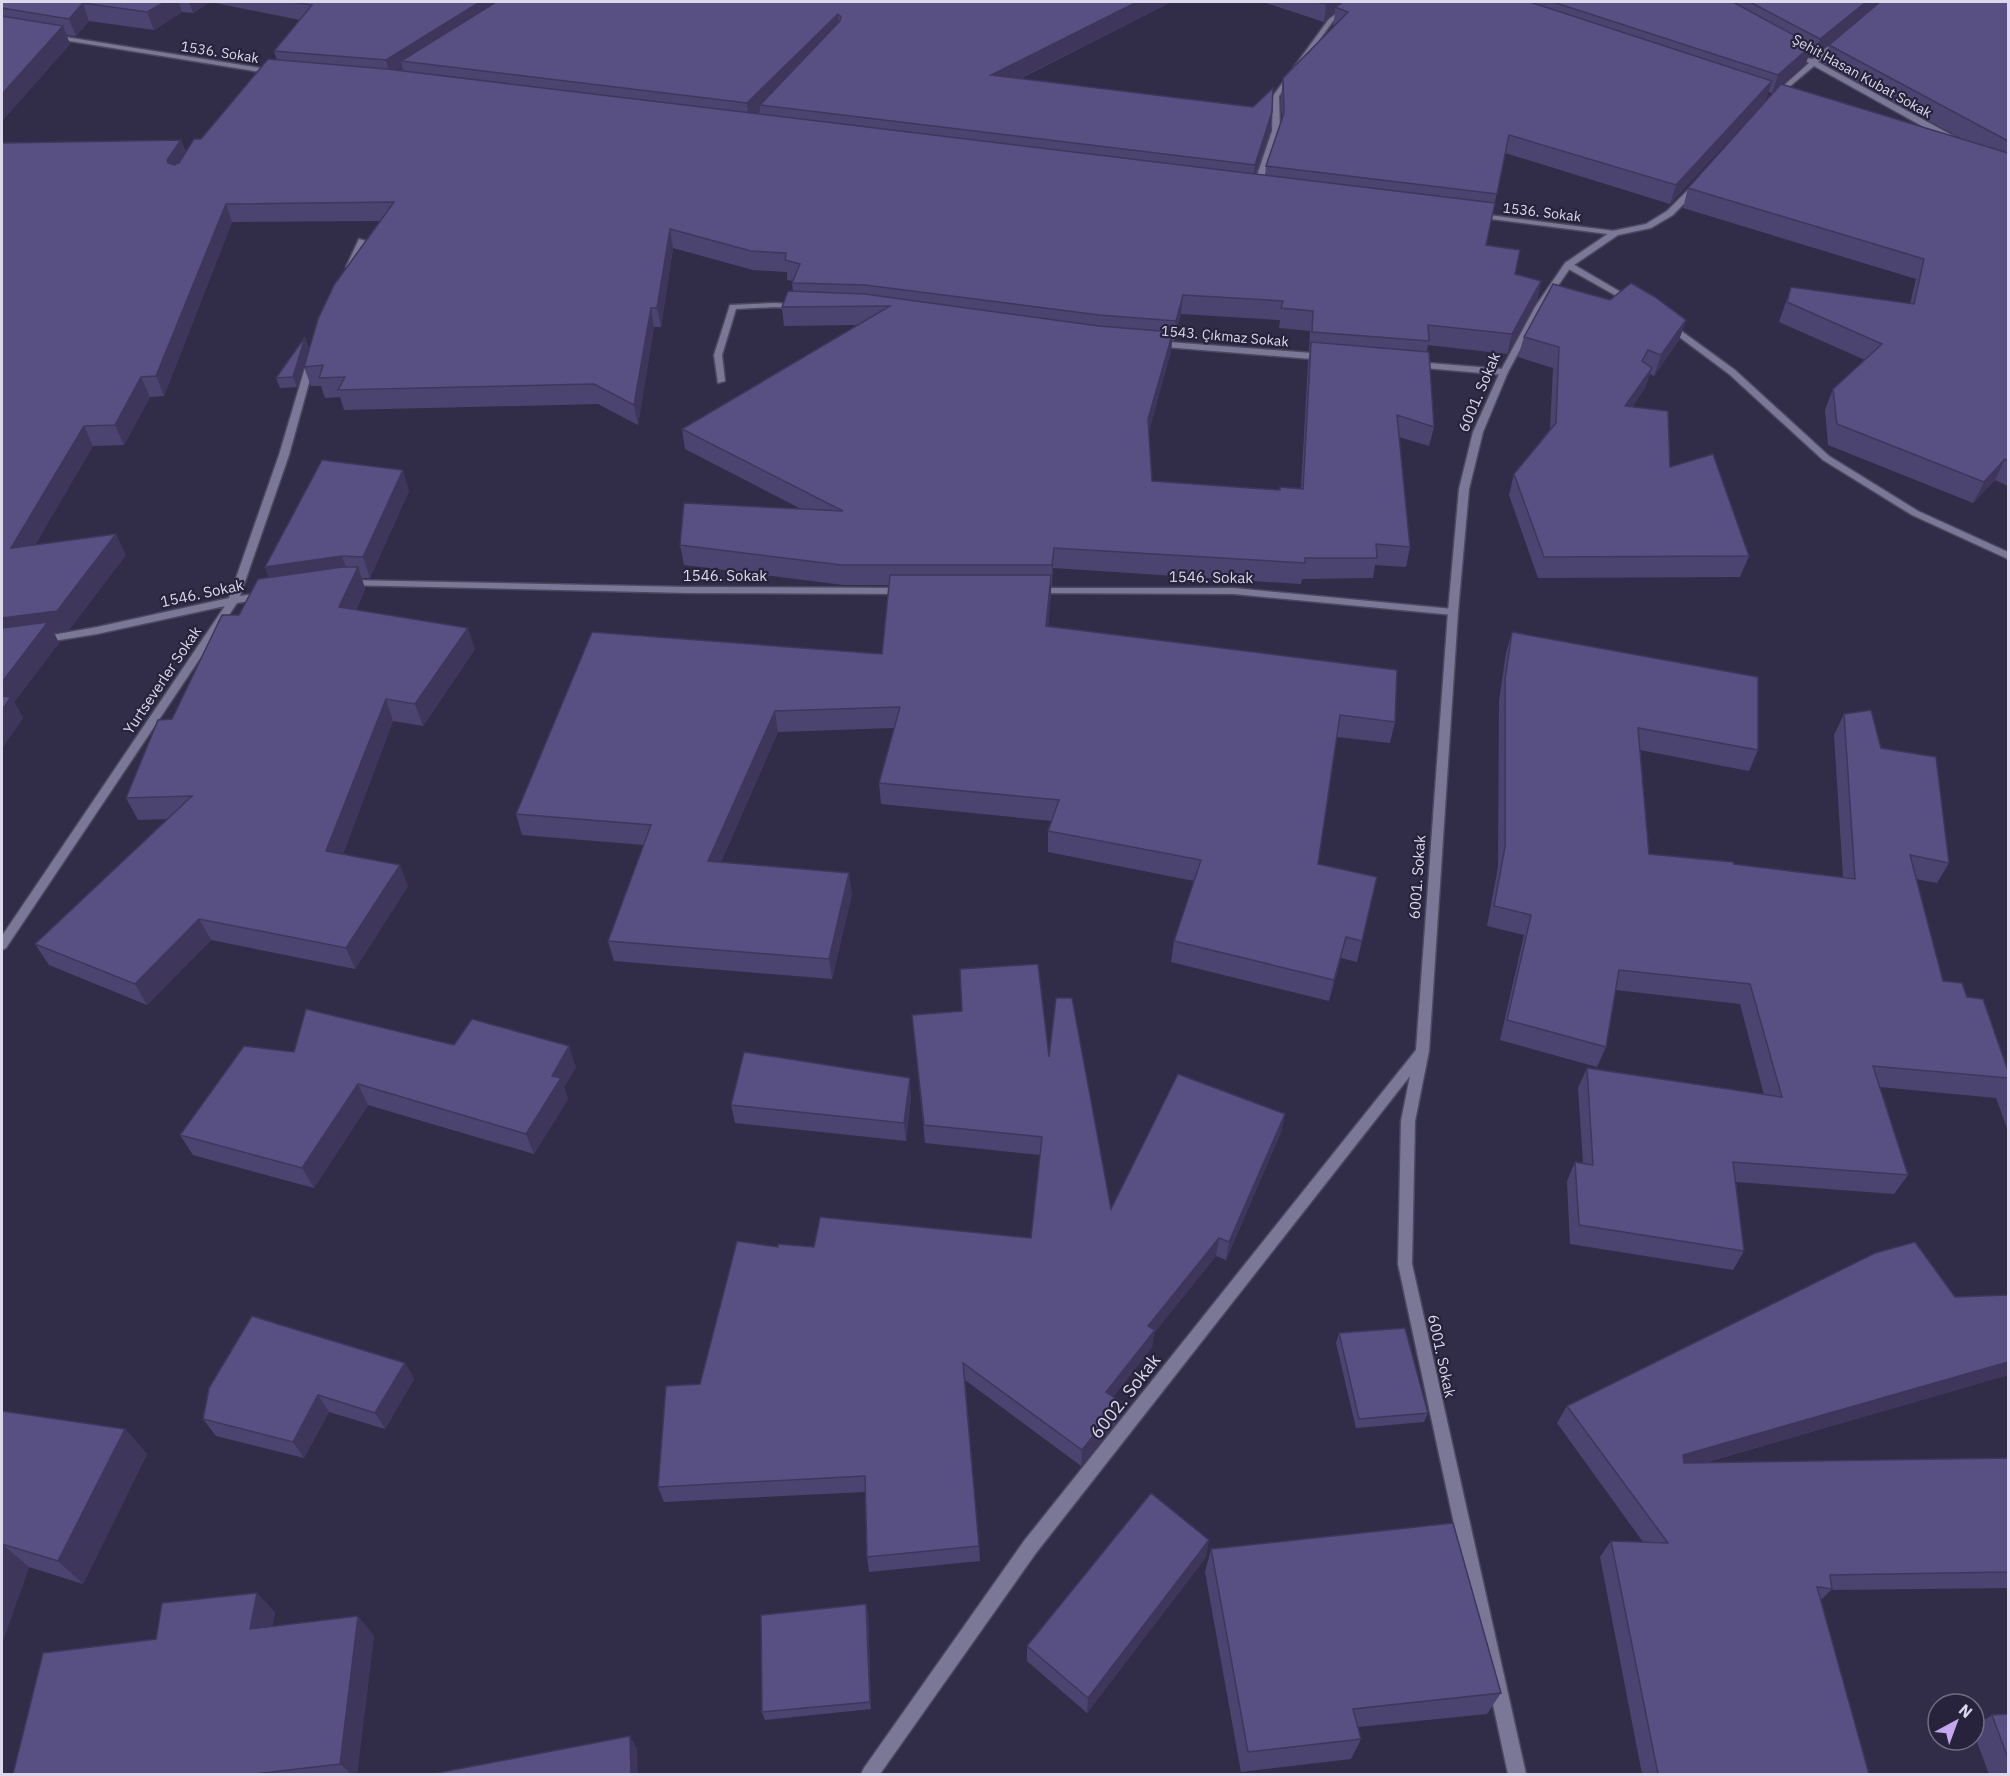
<svg xmlns="http://www.w3.org/2000/svg" width="2010" height="1776" viewBox="0 0 2010 1776" font-family="'IBM Plex Sans',sans-serif">
<rect width="100%" height="100%" fill="#312d48"/>
<g fill="none" stroke-linecap="round" stroke-linejoin="round">
<g stroke="#4c485f" stroke-width="3">
<path id="minor" d="M1352 2H1358L1333 21 1279 96 1280 131 1261 187 1254 189 1253 187 1272 131 1273 96 1329 19Z
M53 35 273 70 276 72 273 74 51 38V36Z
M1473 213 1615 231 1619 233 1615 235 1476 217H1473Z
M359 239 366 241 354 267 347 269 346 267Z
M1565 263H1571L1636 301 1629 303 1565 267Z
M776 303 799 305 803 307 799 309 776 307 736 309 722 355 725 381 718 383 714 355 730 305Z
M1669 322 1735 370 1829 456 1918 511 2008 552V559L1912 515 1823 460 1729 374 1666 327 1665 325Z
M1156 341 1324 354 1328 357 1324 360 1153 346 1152 344Z
M311 358 315 361 289 455 240 596 262 593 267 596 262 599 237 603 6 948 2 950V936L225 606 97 634 41 643 36 640 41 637 97 627 229 598 279 455 307 361Z
M1416 362 1504 369 1508 372 1504 375 1413 367V363Z
M348 580 687 587 903 588 908 591 903 594 687 593 344 585V581Z
M1035 588H1234L1453 609 1458 612 1453 615 1234 594 1031 593V589Z"/>
</g>
<g stroke="#4c485f" stroke-width="3">
<path id="tertiary" d="M1836 40 1841 41 1818 62 1955 137V141H1949L1814 66 1776 98H1772V96L1809 63 1805 60V58L1813 59Z
M1693 185 1700 187 1673 215 1651 228 1618 235 1571 267 1543 307 1508 372 1483 432 1469 489 1458 612 1429 1051 1415 1121 1412 1264 1526 1774H1508L1398 1264 1401 1121 1410 1076 1036 1553 880 1774H861L864 1768 1024 1541 1416 1050 1448 612 1459 489 1473 432 1500 372 1535 307 1565 263 1612 231 1646 224 1667 211Z"/>
</g>
<use href="#minor" fill="#7b7796" fill-rule="evenodd"/>
<use href="#tertiary" fill="#7b7796" fill-rule="evenodd"/>
</g>
<path fill="#4c4470" fill-rule="evenodd" d="M2 2H1171L1020 79 1270 131 1256 174 1265 175 1266 166 1282 121 1281 97 1283 78 1335 25H1333L1335 13 1324 22 1263 2H2008V486L1995 480 1973 503 1828 445 1825 410 1833 389 1865 360 1779 322 1791 287 1910 304 1916 279 1683 208 1688 188 1777 89 1772 93 1768 92 1766 100 1670 204 1505 153 1486 245 1515 274 1541 281 1537 301 1507 354 1428 345 1427 351 1434 427 1429 446 1399 437 1410 547 1406 567 1375 565 1373 578 1302 579 1301 584 1053 568 1048 627 1395 722 1390 743 1337 737 1318 864 1377 877 1357 962 1341 958 1329 1001 1171 962 1174 941 1194 881 1048 852V831L1052 821 881 804 879 783 894 728 778 732 721 862 852 894 832 979 614 961 608 941 644 845 522 835 516 814 882 654 889 585H843L684 565 680 545 801 509 685 449 682 429 857 325 784 326 782 307 793 291 792 283 793 281 787 280V272L753 270 673 248 661 327H654L638 425 598 404 344 410 340 397 325 398 321 386H311L304 367 380 221 232 222 164 396 150 397 124 445 93 446 35 544 126 555 68 631 54 633 59 643 14 702 23 718 2 748V143L181 140 186 153 201 139 277 60 274 51 300 20 210 2 193 13 182 12 154 30 89 21 76 36 66 35 70 44 2 121ZM1838 38 1829 45 1823 63 1962 139 1782 84 1806 63 1809 55 1814 57ZM1181 314 1280 320 1279 328 1310 331 1309 351H1310L1308 362 1301 488 1280 487 1279 490 1152 481 1149 431 1171 351 1172 341H1174Z
M1610 300 1686 320 1679 340 1654 376 1650 374 1645 388 1632 407 1670 467 1749 556 1740 577 1538 578 1509 495 1514 474 1550 429 1553 368 1518 357 1524 337Z
M309 348 297 387 280 388 276 378Z
M409 491 370 578H362L365 589 356 610 475 649 423 726 393 721 343 854 408 886 355 969 211 940 147 1005 49 965 35 944 168 819 138 820 126 798 172 719 239 615 269 578 265 567Z
M1512 632 1758 750 1749 771 1640 750 1649 854 1843 877 1834 735 1844 714 1881 748 1949 863 1937 883 1916 879 1943 981 1967 997 2007 1068H2008V1131L1996 1098 1880 1087 1908 1175 1894 1194 1736 1182 1744 1251 1733 1270 1570 1244 1567 1181 1575 1162 1583 1163 1578 1088 1587 1068 1764 1095 1740 1004 1615 990 1606 1047 1597 1067 1500 1040 1524 935 1487 926 1498 867 1499 701 1506 653Z
M960 969 1049 1057 1111 1209 1285 1114 1281 1132 1226 1260 1216 1256 1154 1333 1152 1347 1113 1397 1121 1402 1119 1419 1081 1466 965 1380 979 1546 980 1561 869 1572 867 1557 865 1492 664 1502 658 1487 700 1384 778 1247H814L1031 1238 1040 1155 925 1143 912 1015 962 1011Z
M454 1045 576 1067 564 1087 568 1099 534 1154 368 1105 314 1188 193 1155 180 1135 294 1052Z
M911 1097 906 1141 735 1123 731 1105Z
M1339 1333 1428 1413 1424 1422 1356 1428 1336 1343Z
M405 1363 414 1379 385 1429 329 1412 304 1458 216 1436 203 1419Z
M2008 1375 1704 1463 2008 1458V1588L1831 1590 1821 1600 1869 1774H1642L1600 1557 1611 1541 1643 1542 1557 1423 1567 1406Z
M2 1411 125 1429 147 1454 83 1584 29 1567 2 1643Z
M1211 1549 1501 1693 1487 1714 1358 1727 1361 1739 1351 1759 1241 1772 1205 1572Z
M1206 1557 1087 1713 1027 1661V1646Z
M275 1612 272 1627 374 1635 357 1774H13L156 1639Z
M868 1612 871 1709 765 1720 762 1712Z
M2008 1714V1774H1989L1974 1734V1727L1992 1715Z"/>
<path fill="#3e375b" d="M165 2H179L182 12 154 30 147 12Z
M189 2H210L193 13Z
M480 2H502L401 61 403 70 390 78 386 60Z
M1137 2H1171L991 93V75Z
M1330 2H1349L1335 7V13L1324 22 1326 4Z
M1866 2H1881L1814 57 1820 39Z
M83 3 89 21 76 36 69 19Z
M838 14 839 32 760 105V111L749 122 747 103Z
M63 26 70 44 2 121V94Z
M1812 45 1806 63 1772 93 1778 75Z
M1772 81 1766 100 1670 204 1676 185Z
M1272 112 1270 131 1252 184 1255 165Z
M181 140 187 158 175 182 167 160Z
M226 204 232 222 164 396 156 376Z
M670 229 673 248 661 327 657 308Z
M1541 281 1537 301 1507 354 1512 334Z
M1183 295 1181 314 1174 341 1176 321Z
M651 308 654 327 638 425 634 405Z
M1686 320 1679 340 1654 376 1661 355Z
M1173 332 1171 351 1147 439 1148 419Z
M305 337 309 348 297 387 293 377Z
M1652 368 1645 388 1618 426 1625 406Z
M141 377 150 397 124 445 115 425Z
M84 426 93 446 22 568 11 548Z
M2005 459 1995 480 1973 503 1984 482Z
M403 470 409 491 370 578 363 557Z
M116 534 126 555 68 631 54 633 59 643 14 702 23 718 2 748V618Z
M1054 548 1053 568 1052 585V565Z
M342 556 350 578 273 589 265 567Z
M358 567 365 589 347 629 339 607Z
M1051 575V596L1046 647V626Z
M468 628 475 649 423 726 415 704Z
M386 699 393 721 336 872 326 851Z
M775 711 778 732 712 882 708 861Z
M400 865 408 886 355 969 346 948Z
M849 873 852 894 832 979 829 959Z
M199 919 211 940 147 1005 135 984Z
M1346 937 1341 958 1329 1001 1334 980Z
M569 1046 576 1067 564 1087 568 1099 534 1154 526 1134 552 1076Z
M910 1078 911 1097 906 1141 904 1123Z
M358 1084 368 1105 314 1188 302 1168Z
M1285 1114 1281 1132 1226 1260 1229 1242Z
M1219 1238 1216 1256 1154 1333 1152 1347 1104 1408 1106 1392 1148 1326Z
M2008 1362V1375L1671 1472 1683 1455Z
M405 1363 414 1379 385 1429 375 1413Z
M318 1395 329 1412 304 1458 293 1442Z
M1121 1402 1119 1419 1081 1466 1082 1450Z
M125 1429 147 1454 83 1584 58 1561Z
M1209 1540 1206 1557 1087 1713 1088 1698Z
M2 1544 29 1567 2 1643Z
M257 1593 275 1612 268 1648 250 1629Z
M866 1604 868 1612 871 1709 870 1702Z
M358 1616 374 1635 357 1774H351L340 1764Z
M630 1736 637 1749 638 1774H631Z"/>
<path fill="#584f82" stroke="#3e375b" stroke-width="1.5" d="M2 2H165L147 12 83 3 69 19 2 8Z
M292 2H480L386 60 274 51 312 5Z
M496 2H1137L991 75 1253 107 1273 88 1272 112 1255 165 760 105 840 21 841 17 838 14 747 103 401 61Z
M1317 2H1330L1326 4Z
M1343 2H1530L1772 81 1676 185 1509 135 1497 194 1266 166 1284 113 1283 78 1348 12 1335 7Z
M1553 2H1733L1812 45 1778 75Z
M1750 2H1866L1820 39Z
M1880 2H2008V141L1829 45Z
M2 16 63 26 2 94Z
M268 59 387 69 1495 203 1486 245 1520 250 1515 274 1541 281 1512 334 1428 325 1429 341 1312 332 1313 311 1281 308 1283 301 1183 295 1176 321 1099 315 865 285 792 283 800 264 785 260 786 253 751 251 670 229 657 308H651L634 405 594 384 338 390 345 377 319 378 323 365 304 367 318 319 334 285 394 202 226 204 156 376 141 377 115 425 84 426 11 548 116 534 57 611 2 618V143L181 140 167 160 168 163 174 165 179 163 194 139H201Z
M1781 84 2008 153V461L2005 459 1984 482 1837 424 1833 389 1882 344 1787 302 1791 287 1914 304 1924 259 1688 188Z
M1631 283 1655 297 1686 320 1661 355 1648 350 1642 361 1652 368 1625 406 1668 411 1670 467 1713 454 1749 556 1544 557 1514 474 1556 423 1559 347 1524 337 1553 284 1610 300Z
M788 291 865 294 1099 326 1173 332 1148 419 1152 481 1280 490V487L1303 489 1311 342 1429 352 1434 427 1397 415 1410 547 1376 544 1377 558H1305V563L1054 548 1052 565H841L680 545 684 503 843 511 682 429 890 306 782 307Z
M305 337 293 377 276 378Z
M322 460 403 470 363 557 342 556 265 567Z
M342 567H358L339 607 468 628 415 704 386 699 326 851 400 865 346 948 199 919 135 984 35 944 192 796 126 798 158 720 172 719 222 615H239L258 579Z
M890 575H1051L1046 626 1397 670 1395 722 1340 715 1318 864 1377 877 1362 941 1346 937 1334 980 1174 941 1201 860 1048 831 1059 800 879 783 900 707 775 711 708 861 849 873 829 959 608 941 651 825 516 814 592 632 882 654Z
M48 622 2 682V628Z
M1512 632 1758 677V750L1638 728 1649 854 1733 862 1734 864 1855 879 1844 714 1871 710 1881 748 1936 757 1949 863 1910 855 1943 981 1962 983 1967 997 1983 999 2007 1068H2008V1078L1873 1066 1908 1175 1733 1162 1744 1251 1579 1225 1575 1162 1593 1165 1587 1068 1782 1097 1750 984 1619 970 1606 1047 1507 1020 1531 915 1494 906 1505 847V680Z
M2 696 11 697 2 710Z
M1038 964 1049 1057 1056 998H1072L1111 1209 1178 1074 1285 1114 1229 1242 1219 1238 1148 1326 1155 1330 1106 1392 1121 1402 1082 1450 963 1363 979 1546 867 1557 865 1476 658 1487 666 1386 700 1384 737 1241 778 1247V1244L814 1247 820 1217 1031 1238 1042 1137 924 1125 912 1015 962 1011 960 969Z
M306 1009 454 1045 472 1019 569 1046 552 1076 561 1078 526 1134 358 1084 302 1168 180 1135 244 1046 294 1052Z
M744 1052 910 1078 904 1123 731 1105Z
M1915 1242 1955 1297 2008 1295V1362L1683 1455 1684 1463 2008 1458V1572L1830 1575 1832 1589 1817 1587 1869 1774H1658L1611 1541 1668 1543 1567 1406 1875 1253Z
M252 1316 405 1363 375 1413 318 1395 293 1442 203 1419 209 1388Z
M1405 1328 1428 1413 1359 1419 1339 1333Z
M2 1411 125 1429 58 1561 2 1544V1546Z
M1151 1493 1209 1540 1088 1698 1027 1646Z
M1453 1523 1501 1693 1353 1709 1361 1739 1248 1752 1211 1549Z
M257 1593 250 1629 358 1616 340 1764 255 1774H13L43 1653 156 1639 162 1603Z
M866 1604 870 1702 762 1712 761 1615Z
M2008 1714V1758L1992 1715Z
M630 1736 631 1774H432Z"/>
<g text-anchor="middle" dominant-baseline="central" stroke-width="4.5" stroke-linejoin="round" paint-order="stroke">
<g font-size="14" fill="#dbd9eb" stroke="#28233d">
<text transform="translate(220 52) rotate(9)">1536. Sokak</text>
<text transform="translate(1862 76) rotate(29)">Şehit Hasan Kubat Sokak</text>
<text transform="translate(1542 212) rotate(7)">1536. Sokak</text>
<text transform="translate(1225 336) rotate(5)">1543. Çıkmaz Sokak</text>
</g>
<g font-size="15" fill="#dbd9eb" stroke="#28233d">
<text transform="translate(1479 392) rotate(-67)">6001. Sokak</text>
<text x="725" y="575">1546. Sokak</text>
<text transform="translate(1211 577) rotate(1)">1546. Sokak</text>
<text transform="translate(202 593) rotate(-12)">1546. Sokak</text>
<text transform="translate(162 680) rotate(-56)">Yurtseverler Sokak</text>
<text transform="translate(1417 877) rotate(-86)">6001. Sokak</text>
<text transform="translate(1442 1356) rotate(78)">6001. Sokak</text>
</g>
<g font-size="18" fill="#dbd9eb" stroke="#28233d">
<text transform="translate(1125 1396) rotate(-52)">6002. Sokak</text>
</g>
</g>
<rect width="2010" height="1776" fill="none" stroke="#dbd9eb" stroke-width="6"/>
<g transform="translate(1956 1722) rotate(41)"><circle r="28" fill="#28233d" stroke="#706c83" stroke-width="1.5"/>
<path d="M0-4.5L10 22L0 15L-10 22Z" fill="#c7a6f0"/>
<text y="-9" font-size="16" font-weight="bold" text-anchor="middle" fill="#dbd9eb">N</text>
</g>
</svg>
